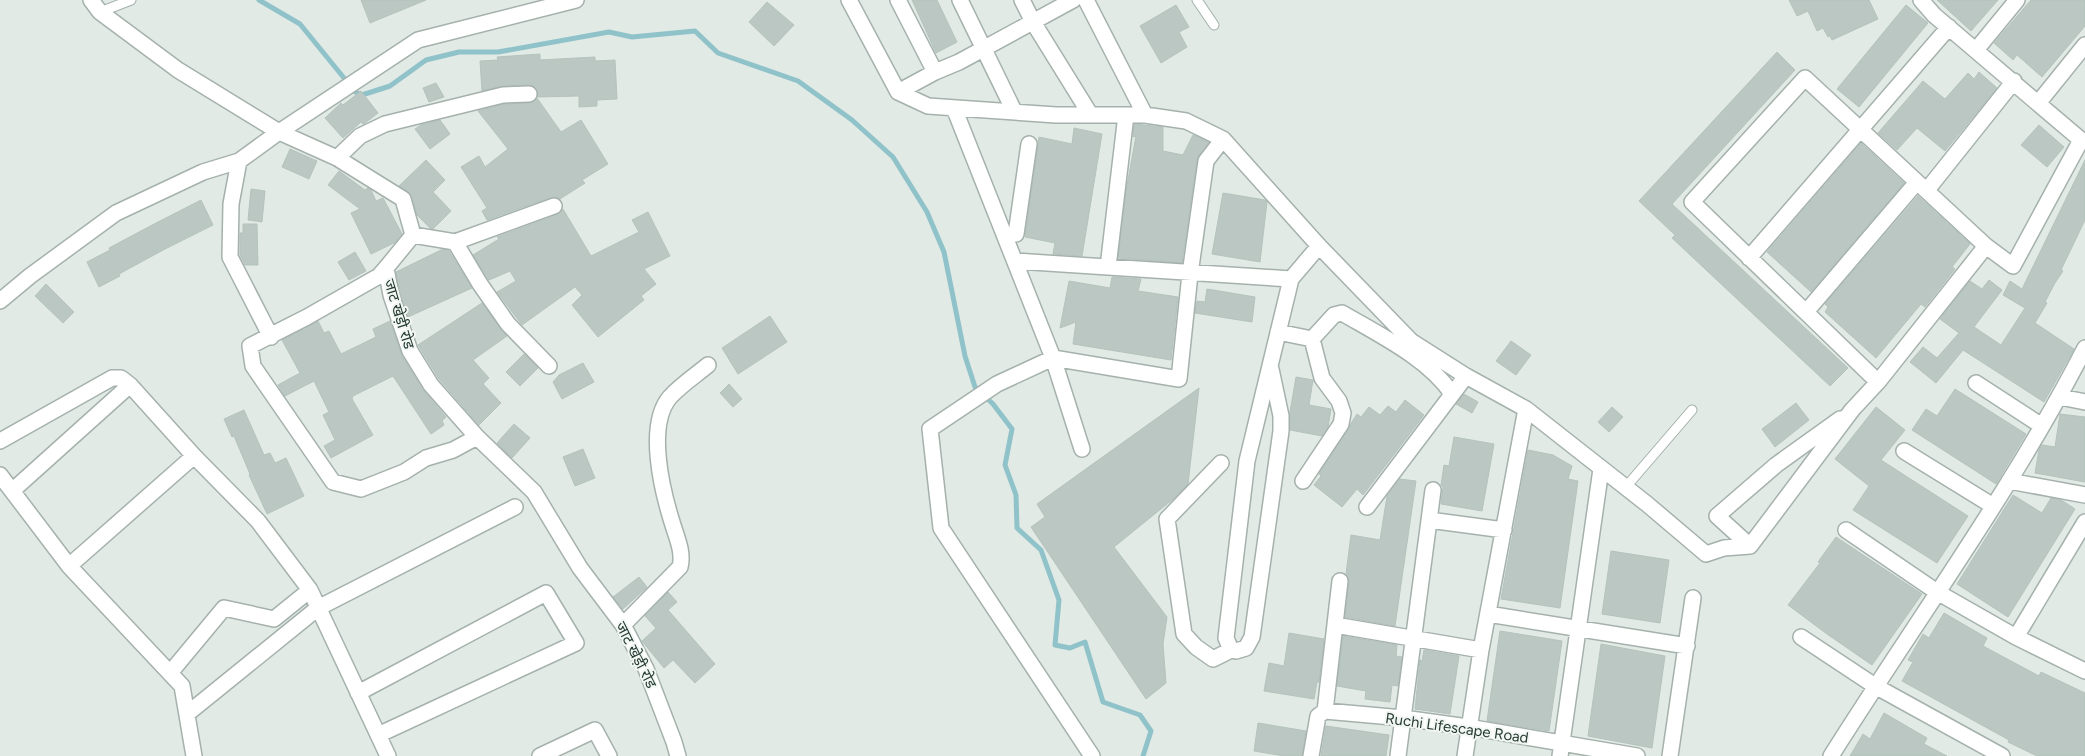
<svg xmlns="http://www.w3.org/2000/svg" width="2085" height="756" viewBox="0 0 2085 756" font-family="Figtree,'Noto Sans Devanagari',sans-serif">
<rect width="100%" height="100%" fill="#e2eae6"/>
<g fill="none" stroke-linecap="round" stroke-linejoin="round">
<path stroke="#90c3c9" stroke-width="5" d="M259 0 300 24 344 78 351 90 362 95 390 86 426 60 459 52H498L609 32 632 37 695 31 718 53 798 81 852 120 893 157 927 212 944 252 965 356 975 387 993 404 1012 429 1005 465 1016 495 1017 528 1041 550 1059 600 1055 645 1070 648 1085 642 1103 702 1140 715 1151 731 1143 756"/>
</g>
<path fill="#bac7c2" stroke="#b5c3bc" d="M361 0H426L370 23Z
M912 0H937L957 42 936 53Z
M1789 0H1869L1878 19 1832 40 1830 36 1828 37 1823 28 1817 31 1808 11 1797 16Z
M1937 0H1998L1971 31Z
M2031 0H2085V26L2042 77 2017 55 2013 60 1994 43Z
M767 2 794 25 774 46 749 22Z
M1176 5 1189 27 1179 32 1187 47 1161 63 1140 26Z
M1906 5 1928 23 1859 107 1837 89Z
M1777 52 1795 70 1672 204 1848 368 1830 386 1672 238 1675 235 1639 201Z
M540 54V60L595 57V61L615 60 617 99 597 100V106L579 107V96L538 97 537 89 529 85 502 86 482 91 480 61 498 60 497 57Z
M1979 72 1997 88 1945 151 1917 128 1897 150 1878 133 1923 81 1945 99 1968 73 1974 79Z
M436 83 444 97 429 102 423 88Z
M361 91 378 113 365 123 363 124 361 122 343 138 325 118 341 103 343 105Z
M537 98 561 132 581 120 608 164 582 180 585 183 560 199 551 197 487 220 482 211 487 208 461 167 479 156 485 167 508 149 478 111 504 104 530 103Z
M440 120 450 134 430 149 415 129 421 125Z
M1134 124 1163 127V151L1183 155 1193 135 1209 142 1197 160 1182 263 1118 258 1126 191 1136 136 1133 137Z
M2039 125 2064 147 2047 167 2021 145Z
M1074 128 1102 134 1082 256 1053 254 1055 243 1025 237 1039 137 1072 144Z
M1861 143 1904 183 1811 292 1767 252Z
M290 149 317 161 309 179 282 167Z
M426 160 445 180 433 192 451 211 433 229 430 228 417 215 412 196 399 186Z
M2085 160V220L2061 270 2063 271 2055 283 2045 302 2047 303 2035 323 2074 349 2044 402 1963 350 1936 383 1910 362 1923 347 1937 358 1959 333 1940 319 1970 281 1982 289 1989 280 2002 290 1974 327 2001 345 2025 308 2003 295 2010 281 2022 289Z
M339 171 365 190 368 188 371 190 376 201 383 198 402 234 394 243 371 254 351 213 360 209 328 185Z
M251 189 265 191 262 222 248 220Z
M1223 193 1265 200 1267 202 1260 262 1212 254Z
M1918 196 1970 244 1952 267 1955 269 1925 307 1921 304 1876 358 1825 312 1828 307 1825 304Z
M201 200 213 225 165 249 119 274 120 276 99 287 87 262 110 250 109 248 156 223Z
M563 209 591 256 639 232 632 220 648 212 670 256 644 269 656 284 641 296 644 300 598 337 572 305 582 295 575 287 522 325 497 292 516 281 510 271 489 280 473 255 499 239 497 237 557 215Z
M243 224H257L258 265H245L240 255V233H243Z
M443 249 449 251 472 288 408 317 400 293 396 272Z
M355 252 366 271 349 280 338 262Z
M1112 277 1141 279 1138 291 1178 297 1171 360 1073 344 1076 322 1060 328 1069 281 1110 288Z
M46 284 74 312 63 323 35 296Z
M1207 289 1255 297 1252 322 1195 313 1197 301 1205 302Z
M482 303 507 336 473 360 489 378 483 384 501 403 479 425 439 379 418 345Z
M770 316 787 342 738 374 722 348Z
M318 321 324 333 329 331 341 354 376 337 373 329 390 321 402 356 423 390 446 417 442 421 444 425 431 434 393 376 353 396 352 399 373 435 331 458 324 446 335 440 323 415 329 412 314 381 285 396 278 385 300 373 282 340Z
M1511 341 1531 355 1516 375 1496 361Z
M524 354 538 368 520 386 506 372Z
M583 363 594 382 562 399 553 382 559 375Z
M1296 377 1313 380 1309 405 1331 409 1328 427 1322 436 1290 430V412Z
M729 384 742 399 733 407 720 393Z
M1199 388 1188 484 1172 500 1114 547 1167 617 1163 644 1166 683 1146 699 1031 527 1045 517 1037 504Z
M1955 389 2026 434 1996 484 1912 430 1926 409 1937 416Z
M1464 394 1478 402 1472 413 1456 404Z
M1405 400 1424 415 1363 495 1357 489 1342 507 1314 485 1321 476 1319 474 1357 414 1361 417 1369 407 1380 415 1388 406 1396 412Z
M1796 403 1809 420 1775 447 1762 429Z
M1612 407 1623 417 1609 432 1598 422Z
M1876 407 1905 430 1881 460 1968 516 1937 563 1853 510 1869 486 1835 459Z
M244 410 264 455 270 453 275 463 286 458 304 496 267 514 249 475 250 474 234 436 232 437 224 419Z
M2060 414 2085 417V482L2035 473 2039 450 2042 445 2055 447Z
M514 424 530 438 512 458 497 443Z
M1454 437 1494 444 1482 511 1441 504 1443 487 1441 485 1444 465 1449 466Z
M583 449 595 478 575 486 563 457Z
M1528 450 1553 455 1572 466 1568 479 1578 481 1560 608 1501 599Z
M1400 479 1416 481 1395 626 1345 617 1349 582 1346 574 1351 535 1380 540 1387 496Z
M2013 495 2042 513 2051 498 2061 500 2075 509 2008 617 1957 584Z
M1836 537 1922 594 1872 665 1827 634 1788 605 1820 563 1818 562Z
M1611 551 1669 560 1660 623 1602 614Z
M639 577 647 587 623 609 613 597Z
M668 592 677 602 668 610 715 664 695 683 673 660 664 668 642 641 656 628 645 616Z
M1944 613 1987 638 1983 646 2039 676 2041 672 2085 693V756H2037L2008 742 2009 740 1902 681 1913 662 1908 660 1923 634 1929 638Z
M1500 631 1562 641 1549 731 1487 721Z
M1289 633 1324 639 1319 682H1317L1314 699 1264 691 1269 663 1284 666Z
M1343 636 1397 645 1396 656 1402 657 1398 686 1392 685 1390 702 1365 699 1366 691 1337 686Z
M1601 644 1665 656 1652 748 1588 736Z
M1424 650 1459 656 1450 714 1415 709 1420 660 1422 661Z
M1884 713 1927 738 1924 744 1947 756H1850L1863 734 1870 739Z
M1258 723 1306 731 1302 756H1284L1254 751Z
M1326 726 1389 735 1386 756H1321Z"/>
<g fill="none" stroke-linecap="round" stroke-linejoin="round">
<g stroke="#a5b1ac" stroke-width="11">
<path id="lane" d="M1197 0 1214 25
M100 12 131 0
M1625 488 1692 410"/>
</g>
<g stroke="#a5b1ac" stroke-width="18">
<path id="street" d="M91 0 100 12 178 70 279 132 337 158 403 199 413 235 386 268 391 295 410 351 431 385 477 437 534 492 580 568 623 625 646 669 674 742 678 756
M849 0 898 92 928 106 1056 115H1145L1186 121 1223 139 1319 246 1411 341 1466 376 1526 409 1647 504 1706 554 1724 548 1750 546 1852 410 1878 382 1986 246 2013 266 2081 140 1934 15 1921 0
M898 0 935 72 959 62 1073 0
M960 0 1014 111
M1022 0 1033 22 1090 114
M1086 0 1145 115
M1976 50 2017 0
M898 92 935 72
M2039 102 2085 45
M954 108 1053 358 1082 449
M337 158 360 136 385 124 503 95 529 94
M239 161 231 204 230 257 271 337
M1927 190 2014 81
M1016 234 1029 144
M413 235 455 242 554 206
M455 242 480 284 508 324 549 366
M1749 258 1949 27
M1015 261 1291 279
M1108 267 1126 115
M386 268 379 276 307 317 250 346 253 366 333 482 361 489 404 472 426 458 453 450 477 437
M0 301 30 276 116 213 203 172 239 161 279 132 418 40 576 0
M1806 312 1917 182
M1278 332 1312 339 1334 315 1342 313C1378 334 1429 359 1452 394
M1878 382 1692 202 1805 78 1986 246
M1976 383 2042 426
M2060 397 2085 402
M0 441 112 378H121L130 385 194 456 258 521 310 590
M1904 451 1993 506
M1221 463 1167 519 1184 634 1196 647 1213 659 1231 650 1226 638 1247 461 1291 279 1319 246
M0 475 69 566 182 686 194 756
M1303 481 1341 424 1343 413 1339 401 1322 378 1312 339
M2009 481 2085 495
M12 491 130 385
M1367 507 1466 376
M1429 520 1504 530
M1846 530 1937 592 2016 637 2085 671
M1750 546 1717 516 1776 465 1840 419
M69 566 194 456
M1488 614 1687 646
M623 625 680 567C684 552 676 536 672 522 662 490 646 425 670 397 681 385 696 375 708 365
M1335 625 1481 650
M1801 637 1875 686 2002 756
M2016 637 2085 522
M1231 650 1236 651 1246 648 1252 637 1281 431V416L1271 369
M170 673 224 608 274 619 310 590 388 756
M358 693 546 593 576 643 378 735
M1325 711 1340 581
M187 714 318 608 515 507
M540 756 595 730 609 756
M1092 756 941 528 930 429 997 384 1053 358 1179 379 1190 274 1206 161 1223 139
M1311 756 1318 716 1325 711 1403 718 1468 727 1637 756
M1398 756 1433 490
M1465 756 1481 650 1526 409
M1560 756 1601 469
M1670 756 1693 598
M1831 756C1916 621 2012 490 2085 348"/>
</g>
<use href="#lane" stroke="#fff" stroke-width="9"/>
<use href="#street" stroke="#fff" stroke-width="15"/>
</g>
<g text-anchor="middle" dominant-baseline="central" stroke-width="4" stroke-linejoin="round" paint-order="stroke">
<g font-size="15" fill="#243932" stroke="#f2f7f4">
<text transform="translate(399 314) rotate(73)">जाट खेड़ी रोड</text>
<text transform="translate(636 655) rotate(63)">जाट खेड़ी रोड</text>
<text transform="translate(1457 728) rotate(8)">Ruchi Lifescape Road</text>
</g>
</g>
</svg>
